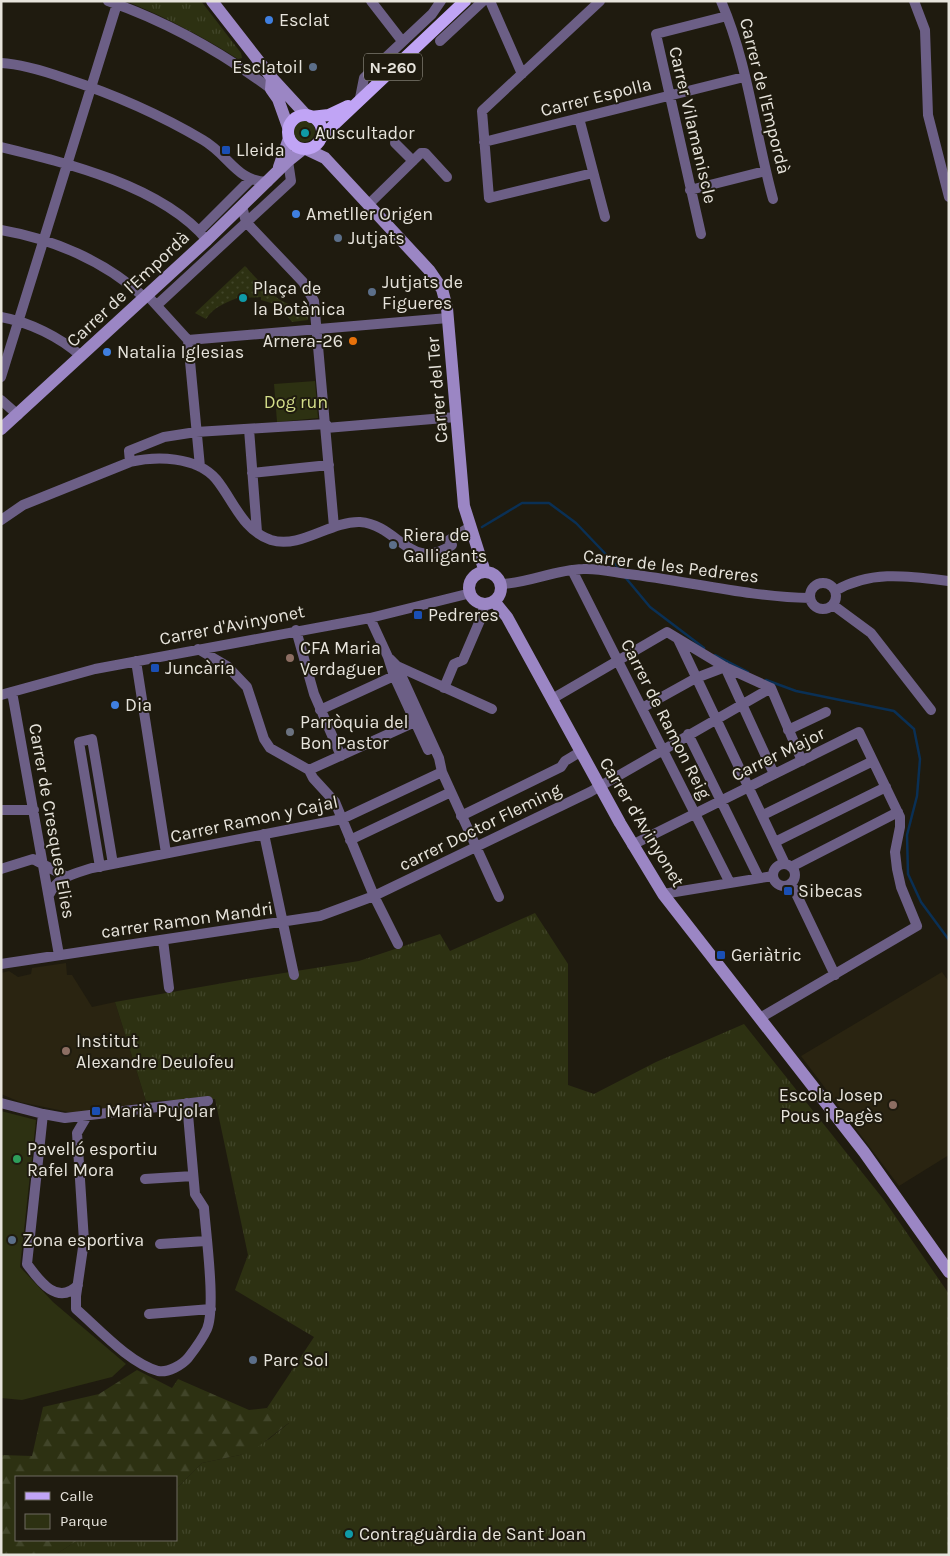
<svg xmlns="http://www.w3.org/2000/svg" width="950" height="1556" viewBox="0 0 950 1556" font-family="Karla,sans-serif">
<defs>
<pattern id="grass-tufts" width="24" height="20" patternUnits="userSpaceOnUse" patternTransform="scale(1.25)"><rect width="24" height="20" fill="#2d3112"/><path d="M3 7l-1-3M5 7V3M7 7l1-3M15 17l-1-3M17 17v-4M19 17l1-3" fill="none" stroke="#414529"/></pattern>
<pattern id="forest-firs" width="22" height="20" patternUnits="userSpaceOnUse" patternTransform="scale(1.25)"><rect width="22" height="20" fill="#2d3112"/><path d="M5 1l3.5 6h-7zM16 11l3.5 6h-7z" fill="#414529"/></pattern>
<pattern id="garden-dots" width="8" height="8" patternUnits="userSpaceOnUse" patternTransform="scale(1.25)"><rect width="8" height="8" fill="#2d3112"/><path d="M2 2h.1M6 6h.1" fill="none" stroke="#414529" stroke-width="1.8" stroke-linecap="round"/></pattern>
</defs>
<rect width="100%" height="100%" fill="#1f1b0f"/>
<path fill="#2a2411" d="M66 963 67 975H72L92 1007 115 1002 146 1101 143 1103 73 1113 20 1102 1 1094V973L9 971 18 977 31 974 32 968Z
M942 972 949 982V1155L899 1186 801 1056Z"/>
<path fill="url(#grass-tufts)" d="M126 1H201L241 53 242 58 238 59C202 36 165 17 126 1Z
M293 131a11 11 0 1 1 22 0a11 11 0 1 1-22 0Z
M535 913 568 964V1085L594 1094 656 1062 744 1024 884 1200 949 1294V1555H55L78 1540H176V1489L202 1463 240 1455 269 1439 289 1423 267 1408 314 1337 235 1290 248 1255 215 1099 146 1101 115 1002 252 978 359 961 440 934 450 951Z"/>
<path fill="url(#forest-firs)" d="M137 1370 172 1388 178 1379 249 1410 267 1408 290 1422 255 1449 240 1455 202 1463 176 1489V1477H16V1540H78L55 1555H1V1455L32 1456 43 1407 99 1394Z"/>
<path fill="#2d3112" d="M315 381 318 418 277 422 274 384Z
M1 1111 36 1120 20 1267 53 1302 126 1364 112 1377 22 1400 1 1398Z"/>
<path fill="url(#garden-dots)" d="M245 266C265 287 275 305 307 308L308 320 292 322 278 305 261 300V297L243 298 242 296C228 302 214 306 206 319L195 313Z"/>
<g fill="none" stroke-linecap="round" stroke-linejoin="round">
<path stroke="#0a3055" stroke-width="2.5" d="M482 527 522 503H549L576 523 619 568
M625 577 650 607 704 648
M715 655 748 672
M766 680 796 691 894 711 914 729 920 759 917 796 907 835 908 874 921 902 949 940"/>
<path stroke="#6c5f86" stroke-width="10" d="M108 1C168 22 220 51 271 89
M371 1 402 41
M490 1 522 74
M721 1C748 63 755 134 773 199
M914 1 925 30 928 115 949 197
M440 41 483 1
M1 63C22 64 44 71 64 78 113 94 159 114 203 140 229 155 237 182 268 182
M360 98 364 78 432 14 441 1
M579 118 605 217
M484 142 744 77
M395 143 413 161
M1 147C67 163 162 186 207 240
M593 173 489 198 482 111 600 1
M690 190 765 171
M369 204 421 153H425L447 177
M242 206 246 222 303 282 314 301 334 527
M1 230C53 239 105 261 144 297
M199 231 250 180
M701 234 656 34 727 16
M147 295 188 340 200 467
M157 305 291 181 288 161
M1 317C29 322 60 337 81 356
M188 340 448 318
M1 377 117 4
M1 400 18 415
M326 428 456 417
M249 429 257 532
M130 462 129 451 164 437 196 432 326 424
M252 473 329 465
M1 520 23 505 130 462C156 456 196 456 216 479 234 501 242 530 271 540 301 549 330 521 360 522 399 525 410 573 452 545L449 540 470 527
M572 570 730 883
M810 596a13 13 0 1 1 26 0a13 13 0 1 1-26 0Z
M501 584C529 583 554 570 583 569 598 568 613 572 628 574 688 581 749 597 810 598
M835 591C871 570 908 576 949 581
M833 605 871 633 931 710
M370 618 388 657 394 676 428 750
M296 630 314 694 341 756
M678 639 785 864
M198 649 227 666 247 687 264 739 270 748 309 770 313 778 335 802 374 896 398 944
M388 657 397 666 439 758 442 772 499 897
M136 661 166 853
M397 666 492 709
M444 688 454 664 463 660 481 618 485 603
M771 688 802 761
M12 692 59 955
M1 695 95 669 370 618 471 593
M552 699 667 632 725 667 771 688
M642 708 696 678 725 667 774 774
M320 710 394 676
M788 730 826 712
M688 734 759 878
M309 770 415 722
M1 810H34
M763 815 873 761
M461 816 561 767 565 761 580 752
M264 834 294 975
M350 840 451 792
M775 842 886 787
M632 845 859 732 900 817V827L895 852 897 869 901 887 917 926 760 1018
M773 875a11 11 0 1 1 22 0a11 11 0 1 1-22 0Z
M100 867 79 742 92 739 113 864
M791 867 898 812
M1 869 33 859 65 876
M791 883 835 975
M663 894 773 876
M49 895C58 876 74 874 92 868L342 819 442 772
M163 940 169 988
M1 964 320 916 374 896 590 792 771 688
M1 1103 43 1114 65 1118 208 1101
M43 1114 27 1264C40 1282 58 1306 78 1285
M87 1116 77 1133 84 1241 76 1296V1309C98 1328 129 1363 158 1371 168 1373 182 1365 188 1358 195 1349 202 1340 207 1329 216 1308 206 1235 204 1208L195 1194 187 1103
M145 1179 193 1176
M160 1244 206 1241
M149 1314 211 1309"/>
<path stroke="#9b86c4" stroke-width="12" d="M212 1 272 78 306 115
M272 78 271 89 278 99 288 127
M306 149 325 158 429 270 442 289 447 308 464 506 485 572
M279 167 289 138
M1 429 207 240 288 161 303 149
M469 588a16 16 0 1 1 32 0a16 16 0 1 1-32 0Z
M494 601 507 617 620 823 663 894 864 1152 949 1272"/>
<path stroke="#c0a4f5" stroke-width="12" d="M288 132a17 17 0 1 1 34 0a17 17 0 1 1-34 0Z
M311 117 329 115 348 106
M321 137 465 1"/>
</g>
<g fill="#3f7fe0" stroke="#1f1b0f" stroke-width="2">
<circle cx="269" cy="20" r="5"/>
<circle cx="296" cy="214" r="5"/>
<circle cx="107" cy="352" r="5"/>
<circle cx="115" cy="705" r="5"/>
</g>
<g fill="#5c6f8a" stroke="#1f1b0f" stroke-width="2">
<circle cx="313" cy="67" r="5"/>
<circle cx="338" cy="238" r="5"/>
<circle cx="372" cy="292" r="5"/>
<circle cx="393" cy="545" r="5"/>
<circle cx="12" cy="1240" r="5"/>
<circle cx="253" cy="1360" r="5"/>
</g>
<g fill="#0f9aa8" stroke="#1f1b0f" stroke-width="2">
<circle cx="305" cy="133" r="5"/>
<circle cx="243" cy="298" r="5"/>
<circle cx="349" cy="1534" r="5"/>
</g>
<g fill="#1a4fb4" stroke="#1f1b0f" stroke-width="2">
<rect x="221" y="145" width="10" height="10" rx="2.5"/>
<rect x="413" y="610" width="10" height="10" rx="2.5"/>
<rect x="150" y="663" width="10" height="10" rx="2.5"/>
<rect x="783" y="886" width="10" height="10" rx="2.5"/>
<rect x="716" y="950" width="10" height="10" rx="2.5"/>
<rect x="91" y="1106" width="10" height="10" rx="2.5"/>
</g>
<circle fill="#e8710a" stroke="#1f1b0f" stroke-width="2" cx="353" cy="341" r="5"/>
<g fill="#8d6e63" stroke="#1f1b0f" stroke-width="2">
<circle cx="290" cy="658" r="5"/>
<circle cx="66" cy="1051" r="5"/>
<circle cx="893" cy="1105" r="5"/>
</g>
<circle fill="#6b7280" stroke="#1f1b0f" stroke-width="2" cx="290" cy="732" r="5"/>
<circle fill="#2e9e5b" stroke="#1f1b0f" stroke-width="2" cx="17" cy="1159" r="5"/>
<g text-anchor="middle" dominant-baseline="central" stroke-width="4" stroke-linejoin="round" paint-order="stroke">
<rect fill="#1f1b0f" stroke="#aba89e" stroke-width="1" x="364" y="53.5" width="58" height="27" rx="4"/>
<g font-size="16" font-weight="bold" fill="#e7e4dc">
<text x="393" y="67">N-260</text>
</g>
<g font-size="18" fill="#e7e4dc" stroke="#1f1b0f" text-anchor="start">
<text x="279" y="20">Esclat</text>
<text x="303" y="67" text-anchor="end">Esclatoil</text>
<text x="315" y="133">Auscultador</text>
<text x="236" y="150">Lleida</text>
<text x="306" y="214">Ametller Origen</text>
<text x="348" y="238">Jutjats</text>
<text x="382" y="282">Jutjats de<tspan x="382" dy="21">Figueres</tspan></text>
<text x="253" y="288">Plaça de<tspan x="253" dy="21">la Botànica</tspan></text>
<text x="343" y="341" text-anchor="end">Arnera-26</text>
<text x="117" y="352">Natalia Iglesias</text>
<text x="403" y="535">Riera de<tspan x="403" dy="21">Galligants</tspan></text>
<text x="428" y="615">Pedreres</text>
<text x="300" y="648">CFA Maria<tspan x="300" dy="21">Verdaguer</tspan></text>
<text x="165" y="668">Juncària</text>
<text x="125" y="705">Dia</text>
<text x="300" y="722">Parròquia del<tspan x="300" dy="21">Bon Pastor</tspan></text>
<text x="798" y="891">Sibecas</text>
<text x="731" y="955">Geriàtric</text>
<text x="76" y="1041">Institut<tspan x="76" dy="21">Alexandre Deulofeu</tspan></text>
<text x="883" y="1095" text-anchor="end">Escola Josep<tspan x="883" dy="21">Pous i Pagès</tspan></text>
<text x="106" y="1111">Marià Pujolar</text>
<text x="27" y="1149">Pavelló esportiu<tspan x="27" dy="21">Rafel Mora</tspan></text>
<text x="22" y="1240">Zona esportiva</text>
<text x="263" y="1360">Parc Sol</text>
<text x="359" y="1534">Contraguàrdia de Sant Joan</text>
</g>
<g font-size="18" fill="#e7e4dc" stroke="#1f1b0f">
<text transform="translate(765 96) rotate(76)">Carrer de l'Empordà</text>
<text transform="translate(596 97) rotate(-14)">Carrer Espolla</text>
<text transform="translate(693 125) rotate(77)">Carrer Vilamaniscle</text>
<text transform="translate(128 289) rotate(-43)">Carrer de l'Empordà</text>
<text transform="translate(437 390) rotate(-95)">Carrer del Ter</text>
<text transform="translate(671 566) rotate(7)">Carrer de les Pedreres</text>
<text transform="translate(232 625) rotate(-11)">Carrer d'Avinyonet</text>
<text transform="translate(666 719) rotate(63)">Carrer de Ramon Reig</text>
<text transform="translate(778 754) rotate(-26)">Carrer Major</text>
<text transform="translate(254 819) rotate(-12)">Carrer Ramon y Cajal</text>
<text transform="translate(52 821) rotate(80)">Carrer de Cresques Elies</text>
<text transform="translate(642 822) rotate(59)">Carrer d'Avinyonet</text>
<text transform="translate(480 827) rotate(-26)">carrer Doctor Fleming</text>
<text transform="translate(187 920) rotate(-8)">carrer Ramon Mandri</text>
</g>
<g font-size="18" fill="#d4de8a" stroke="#1f1b0f">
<text x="296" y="402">Dog run</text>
</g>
</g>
<rect width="950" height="1556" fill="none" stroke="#e7e4dc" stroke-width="5"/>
<rect x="15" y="1476" width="162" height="65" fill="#1f1b0f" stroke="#6f6b61"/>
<rect x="25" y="1492" width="25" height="8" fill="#c0a4f5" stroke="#6f6b61"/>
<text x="60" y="1501" font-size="15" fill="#e7e4dc">Calle</text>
<rect x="25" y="1514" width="25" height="15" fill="#2d3112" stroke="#6f6b61"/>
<text x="60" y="1526" font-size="15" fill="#e7e4dc">Parque</text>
</svg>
